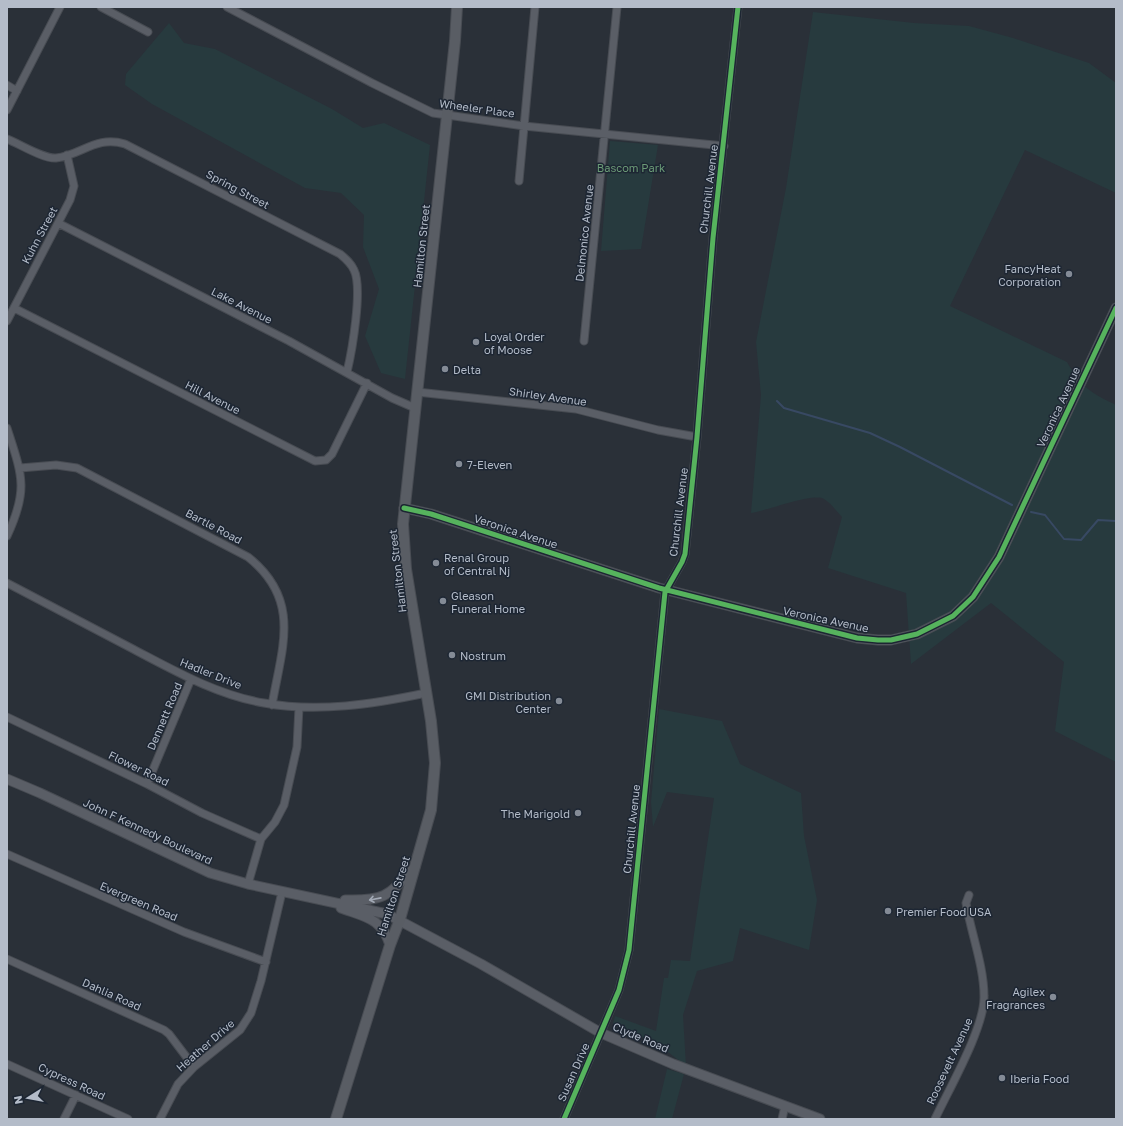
<svg xmlns="http://www.w3.org/2000/svg" width="1123" height="1126" viewBox="0 0 1123 1126" font-family="'Golos Text',sans-serif">
<rect width="100%" height="100%" fill="#2a3038"/>
<path fill="#273a3e" d="M813 12 914 23 969 26 1013 38 1089 63 1116 83V193L1025 150 950 306 1067 362C1081 387 1091 393 1116 405V762L1055 731 1064 662 991 603 911 664 906 593 828 568 842 517C836 511 831 503 824 499 814 492 766 511 751 513L761 395 756 342 786 188Z
M169 23 184 43 215 49 332 109 363 128 384 123 430 145 405 379 381 373 365 336 379 289 363 247 364 215 341 193 305 188 152 104 125 85 126 74Z
M610 141 658 145 641 249 601 251Z
M659 709 722 721 740 764 801 793 804 836 817 900 809 950 740 928 733 961 697 971 683 1015 686 1066 659 1045 613 1024 615 1016 656 1031 664 978H668L671 960 690 961 714 798 667 792 653 827 651 802Z
M667 1069 684 1074 672 1119H655Z"/>
<g fill="none" stroke-linecap="round" stroke-linejoin="round">
<path stroke="#384963" stroke-width="2" d="M777 401 784 408 870 433 900 447 1012 505
M1031 512 1045 515 1064 539 1081 540 1098 520 1116 521"/>
<g stroke="#484c53" stroke-width="9">
<path id="minor" d="M101 7 148 32
M227 7 372 83 433 113 524 126 724 146
M7 85 17 91
M7 110 60 7
M7 139C20 144 43 159 56 158 82 155 96 135 125 144L340 254C346 259 351 263 354 270 363 288 352 351 347 372
M519 181 535 7
M58 223 289 341 392 398 415 408
M14 308 315 461 326 460 332 454 367 383
M7 321 70 200 74 186 67 155
M584 341 617 7
M417 392 576 409 658 430 697 437
M7 428C22 475 29 489 7 536
M20 468 56 465 77 468 248 557C302 600 282 647 272 705
M7 583C49 605 91 627 133 649 175 671 217 695 264 703 318 713 374 704 426 693
M7 717 147 784 202 813 261 839
M147 784 191 679
M7 854 184 932 266 962
M248 884 261 839 275 822 284 805 297 747 299 707
M7 959 164 1030 169 1034 194 1067
M7 1064 128 1119
M64 1119 76 1095
M160 1119 178 1084 194 1067 240 1030 251 1013 261 981 282 892
M564 1119 619 990 629 950 665 592 682 562 685 554 697 437 713 238 738 7
M782 1119 785 1106
M935 1119C949 1089 985 1027 984 996 984 966 971 933 966 903L969 895"/>
</g>
<g stroke="#484c53" stroke-width="11">
<path id="tertiary" d="M404 508 431 514 659 588 857 638 878 640H891L917 634 953 616 973 597 999 557 1116 308
M7 779 40 793 210 873 248 884 387 914 481 964 601 1033 673 1064 820 1119
M345 900C386 901 388 896 415 867
M341 908C365 917 382 918 390 945"/>
</g>
<g stroke="#484c53" stroke-width="12">
<path id="secondary" d="M336 1119 390 945 400 919 431 810 435 763 431 721 406 569 403 524 455 41 457 7"/>
</g>
<use href="#minor" stroke="#5a5e66" stroke-width="7"/>
<use href="#tertiary" stroke="#5a5e66" stroke-width="9"/>
<use href="#secondary" stroke="#595d64" stroke-width="10"/>
<g stroke="#1d2633" stroke-width="8">
<path id="cycleway" d="M404 508 431 514 659 588 857 638 878 640H891L917 634 953 616 973 597 999 557 1116 308
M564 1119 619 990 629 950 665 592 682 562 685 554 697 437 713 238 738 7"/>
</g>
<use href="#cycleway" stroke="#56b35d" stroke-width="5"/>
</g>
<defs><path id="oneway-shaft" d="M-6 0H5M1.5-3L5.5 0L1.5 3" fill="none" stroke-width="1.6" stroke-linecap="round" stroke-linejoin="round"/></defs>
<use stroke="#a2a9b5" href="#oneway-shaft" transform="translate(375 899) rotate(169)"/>
<g fill="#848b96" stroke="#1d2633" stroke-width="1.5">
<circle cx="1069" cy="274" r="4"/>
<circle cx="476" cy="342" r="4"/>
<circle cx="445" cy="369" r="4"/>
<circle cx="459" cy="464" r="4"/>
<circle cx="436" cy="563" r="4"/>
<circle cx="443" cy="601" r="4"/>
<circle cx="452" cy="655" r="4"/>
<circle cx="559" cy="701" r="4"/>
<circle cx="578" cy="813" r="4"/>
<circle cx="888" cy="911" r="4"/>
<circle cx="1053" cy="997" r="4"/>
<circle cx="1002" cy="1078" r="4"/>
</g>
<g text-anchor="middle" dominant-baseline="central" stroke-width="3" stroke-linejoin="round" paint-order="stroke">
<g font-size="11" fill="#b4bcc9" stroke="#1d2633">
<text transform="translate(477 108) rotate(8)">Wheeler Place</text>
<text transform="translate(238 189) rotate(28)">Spring Street</text>
<text transform="translate(708 189) rotate(-83)">Churchill Avenue</text>
<text transform="translate(584 233) rotate(-84)">Delmonico Avenue</text>
<text transform="translate(39 235) rotate(-62)">Kuhn Street</text>
<text transform="translate(421 246) rotate(-84)">Hamilton Street</text>
<text transform="translate(242 305) rotate(27)">Lake Avenue</text>
<text transform="translate(548 396) rotate(8)">Shirley Avenue</text>
<text transform="translate(213 397) rotate(27)">Hill Avenue</text>
<text transform="translate(1058 407) rotate(-65)">Veronica Avenue</text>
<text transform="translate(678 512) rotate(-83)">Churchill Avenue</text>
<text transform="translate(214 526) rotate(28)">Bartle Road</text>
<text transform="translate(516 531) rotate(18)">Veronica Avenue</text>
<text transform="translate(397 571) rotate(-97)">Hamilton Street</text>
<text transform="translate(826 619) rotate(12)">Veronica Avenue</text>
<text transform="translate(211 673) rotate(22)">Hadler Drive</text>
<text transform="translate(164 716) rotate(-67)">Dennett Road</text>
<text transform="translate(139 768) rotate(26)">Flower Road</text>
<text transform="translate(631 829) rotate(-84)">Churchill Avenue</text>
<text transform="translate(148 831) rotate(25)">John F Kennedy Boulevard</text>
<text transform="translate(393 896) rotate(-72)">Hamilton Street</text>
<text transform="translate(139 901) rotate(23)">Evergreen Road</text>
<text transform="translate(112 994) rotate(24)">Dahlia Road</text>
<text transform="translate(641 1037) rotate(23)">Clyde Road</text>
<text transform="translate(205 1045) rotate(-41)">Heather Drive</text>
<text transform="translate(949 1061) rotate(-65)">Roosevelt Avenue</text>
<text transform="translate(573 1072) rotate(-66)">Susan Drive</text>
<text transform="translate(72 1081) rotate(25)">Cypress Road</text>
</g>
<g font-size="11" fill="#6b9a76" stroke="#1d2633">
<text x="631" y="167">Bascom Park</text>
</g>
<g font-size="11" fill="#b4bcc9" stroke="#1d2633" text-anchor="start">
<text x="1061" y="268" text-anchor="end">FancyHeat<tspan x="1061" dy="13">Corporation</tspan></text>
<text x="484" y="336">Loyal Order<tspan x="484" dy="13">of Moose</tspan></text>
<text x="453" y="369">Delta</text>
<text x="467" y="464">7-Eleven</text>
<text x="444" y="557">Renal Group<tspan x="444" dy="13">of Central Nj</tspan></text>
<text x="451" y="595">Gleason<tspan x="451" dy="13">Funeral Home</tspan></text>
<text x="460" y="655">Nostrum</text>
<text x="551" y="695" text-anchor="end">GMI Distribution<tspan x="551" dy="13">Center</tspan></text>
<text x="570" y="813" text-anchor="end">The Marigold</text>
<text x="896" y="911">Premier Food USA</text>
<text x="1045" y="991" text-anchor="end">Agilex<tspan x="1045" dy="13">Fragrances</tspan></text>
<text x="1010" y="1078">Iberia Food</text>
</g>
</g>
<rect width="1123" height="1126" fill="none" stroke="#b4bcc9" stroke-width="16"/>
<g transform="translate(28 1098) rotate(259)" stroke="#1d2633" stroke-width="3" paint-order="stroke">
<path d="M0-3L7 15L0 10L-7 15Z" fill="#b4bcc9"/>
<text y="-6" font-size="11" font-weight="bold" text-anchor="middle" fill="#b4bcc9">N</text>
</g>
</svg>
